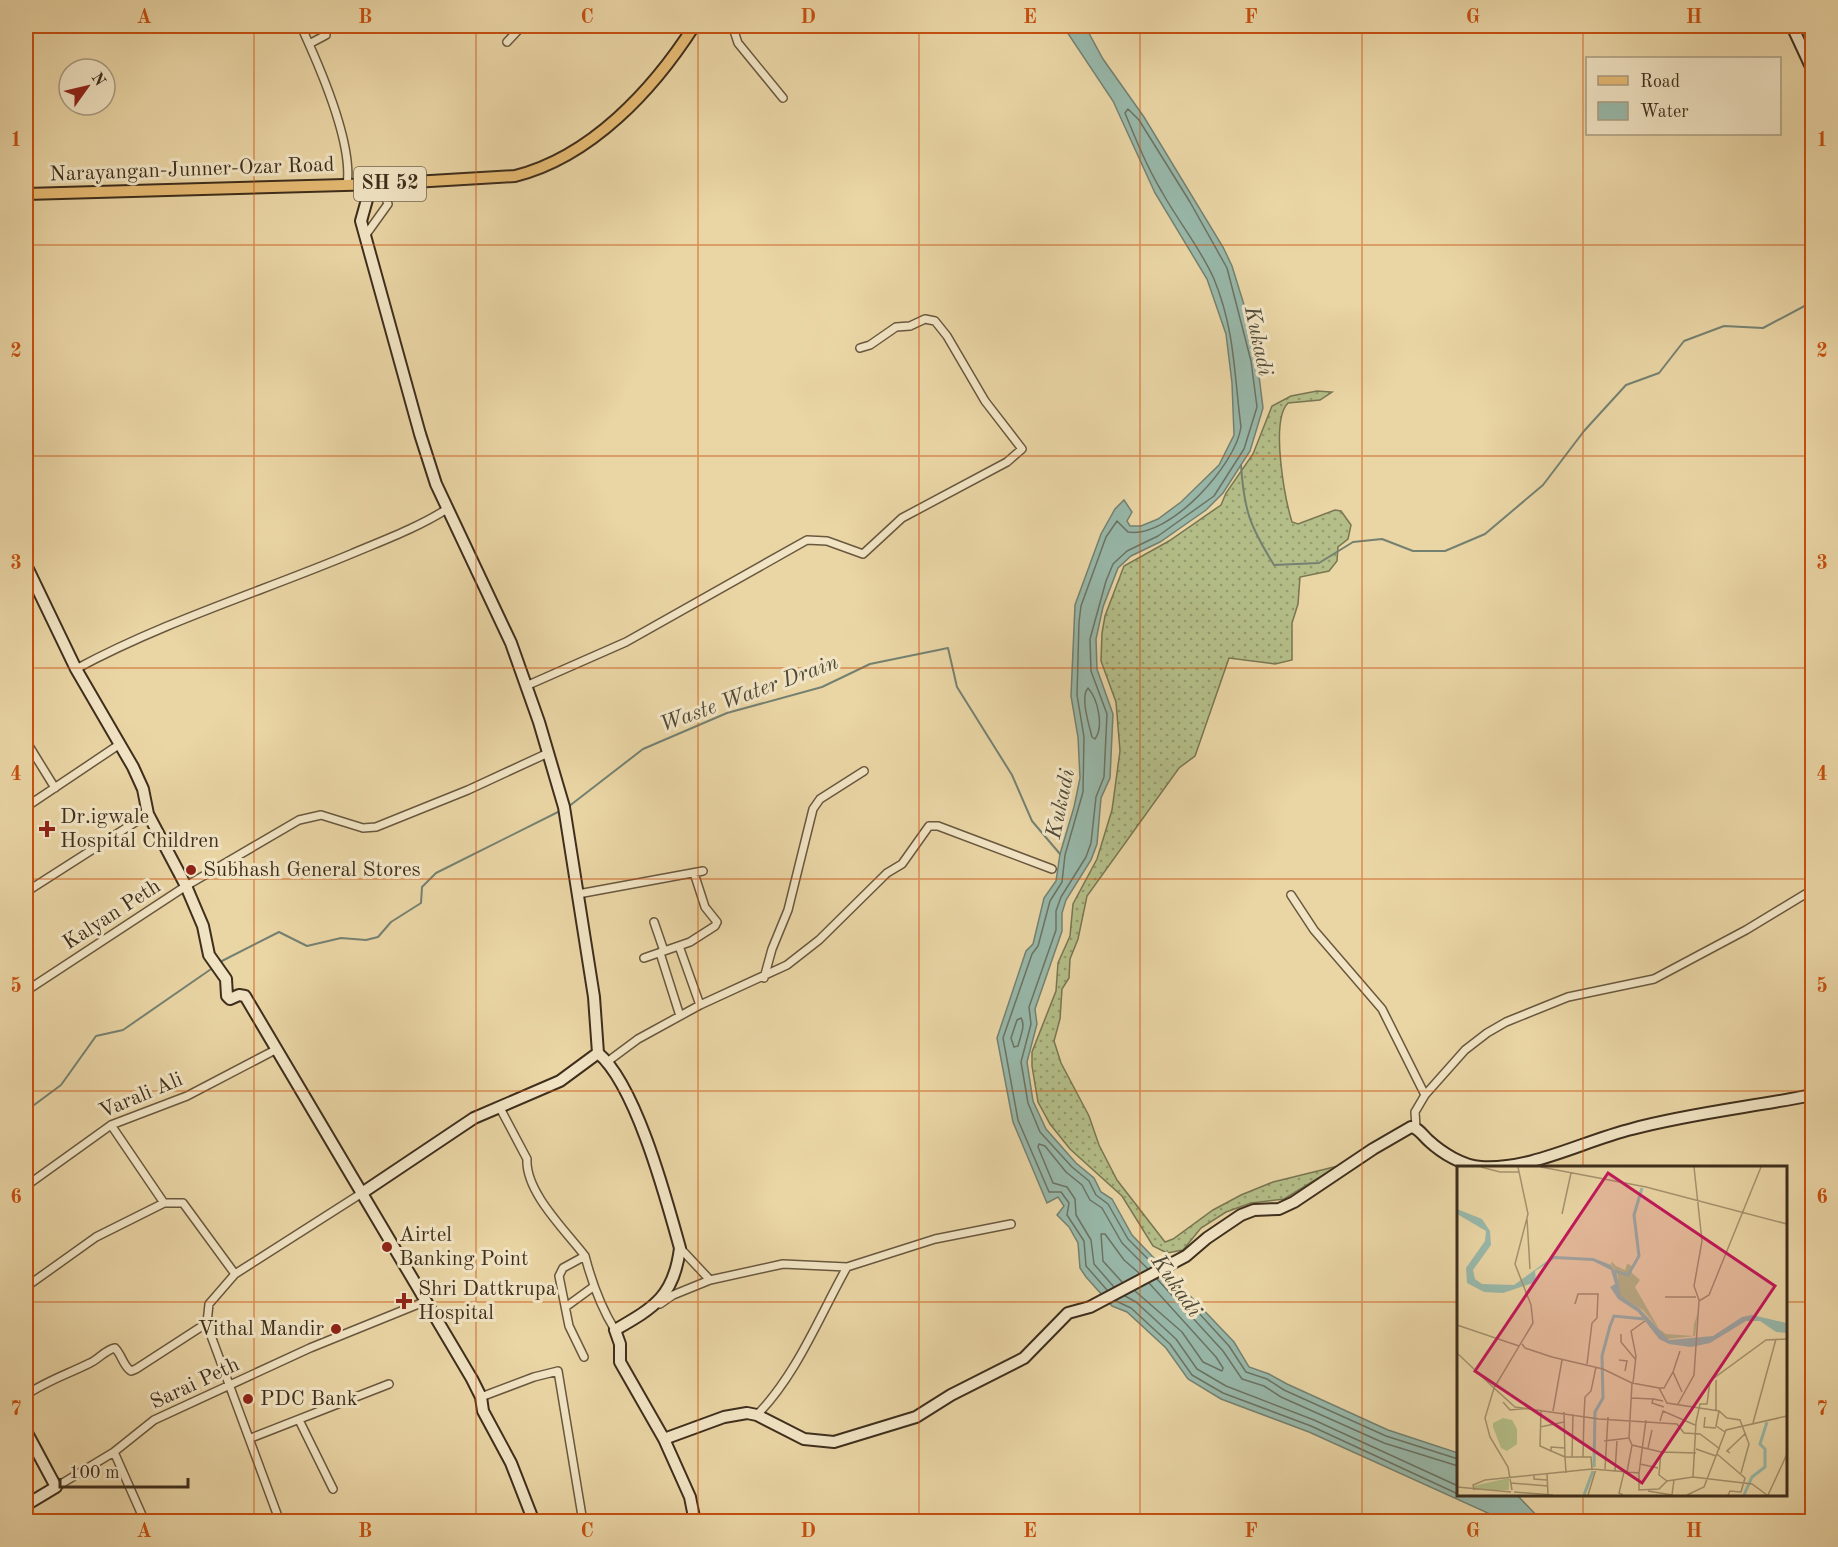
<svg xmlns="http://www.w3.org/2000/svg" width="1838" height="1547" viewBox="0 0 1838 1547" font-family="'Old Standard TT',serif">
<defs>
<pattern id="grass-dots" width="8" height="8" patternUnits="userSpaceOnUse" patternTransform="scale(1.5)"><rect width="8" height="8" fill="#b4be88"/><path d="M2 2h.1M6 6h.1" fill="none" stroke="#949b6e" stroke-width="1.8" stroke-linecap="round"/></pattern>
</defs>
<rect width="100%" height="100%" fill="#ead5a5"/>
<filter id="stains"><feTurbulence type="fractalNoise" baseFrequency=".00333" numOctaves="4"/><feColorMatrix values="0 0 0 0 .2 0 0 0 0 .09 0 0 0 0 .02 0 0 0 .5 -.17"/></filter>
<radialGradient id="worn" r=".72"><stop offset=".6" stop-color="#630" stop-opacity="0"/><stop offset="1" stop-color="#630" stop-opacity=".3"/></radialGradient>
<path fill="url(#grass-dots)" stroke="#797652" stroke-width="1.5" d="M1317 391 1332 392 1320 400 1288 403C1270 421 1285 499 1292 522L1298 524 1335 510 1341 511 1351 525 1348 539 1338 547 1337 561 1329 571 1300 577 1298 604 1292 623V660L1275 664 1229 658 1195 756 1179 768 1087 896 1078 939 1070 959 1069 978 1062 989 1060 1019 1054 1041 1061 1063 1089 1116 1099 1145 1117 1180 1165 1242 1173 1239 1213 1210 1241 1195 1273 1182 1338 1166 1284 1199 1251 1203 1226 1212 1201 1228 1183 1250 1167 1253 1153 1246 1122 1196 1070 1149 1050 1124 1038 1102 1032 1066V1052L1056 991 1058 963 1070 936 1073 904 1097 859 1112 810 1120 751 1116 702 1101 661 1102 633 1105 616 1124 566 1169 541 1221 505 1226 493 1253 454 1272 406 1291 396Z"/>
<path fill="#98b8aa" stroke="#748171" stroke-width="1.5" d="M1063 26H1085L1103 59 1144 117 1223 247 1232 266 1245 308 1257 360 1263 408 1250 451 1223 493 1206 510 1160 542 1131 556 1118 568 1103 607 1096 639 1097 669 1113 714 1110 778 1101 798 1097 844 1091 860 1066 900 1062 913V931L1035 1009 1037 1024 1027 1062 1033 1101 1046 1129 1076 1163 1094 1178 1101 1192 1112 1199 1132 1235 1234 1342 1249 1367 1269 1374 1287 1384 1388 1430 1458 1453V1494L1517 1495 1542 1521H1494L1488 1513 1309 1432 1221 1399 1188 1379 1166 1348 1127 1312 1112 1306 1086 1277 1080 1268 1078 1243 1069 1227 1057 1215 1064 1206 1058 1197 1047 1203 1013 1122 997 1038 1026 951 1033 944 1044 898 1056 881 1060 854 1074 807 1080 778 1078 737 1071 696 1075 605 1101 534 1115 509 1124 500 1132 512 1127 521 1130 526H1141L1158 519 1181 502 1219 465 1234 435 1232 383 1226 334 1207 279 1155 193 1113 101Z"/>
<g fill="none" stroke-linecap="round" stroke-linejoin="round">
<path stroke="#6b7363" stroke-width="1.5" d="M1088 688C1098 699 1104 727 1095 739L1092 737C1089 725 1080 697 1088 688Z
M1021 1018C1026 1025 1020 1037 1018 1046L1014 1047 1011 1038 1017 1020Z
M1164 1275 1229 1346 1246 1372 1267 1379 1284 1390 1386 1436 1458 1459
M1157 1279 1223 1351 1242 1379 1264 1386 1281 1397 1384 1443 1458 1466
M1122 1282 1103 1261 1101 1234H1105L1124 1260 1139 1273
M1114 1287 1094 1264 1091 1240 1076 1215 1075 1199 1067 1187 1053 1183 1038 1147 1039 1144 1045 1146 1066 1172 1082 1185 1090 1200 1102 1208 1122 1243 1148 1269
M1107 1290 1086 1266 1084 1241 1067 1215 1069 1203 1061 1192H1049L1018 1120 1003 1038 1032 954 1038 946 1050 901 1062 882 1065 855 1083 792 1084 737 1077 695 1079 622 1081 606 1106 537 1117 521 1128 532C1169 539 1236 465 1241 427 1234 374 1235 330 1214 279 1201 249 1178 221 1162 192 1147 167 1136 140 1125 113L1128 109 1139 120 1190 202 1227 268 1251 361 1257 407 1244 449 1214 496 1158 536 1127 551 1113 564 1106 581 1090 639 1091 671 1107 714 1104 777 1096 797 1091 843 1086 857 1061 897 1056 911V930L1029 1007 1031 1024 1021 1062 1028 1103 1040 1132 1072 1167 1089 1181 1096 1195 1108 1204 1128 1239 1154 1265
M1135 1291 1182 1332 1203 1362 1222 1371 1223 1368 1216 1357 1149 1283
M1125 1296 1136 1302 1176 1339 1197 1369 1226 1386 1314 1420 1458 1486
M1116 1301 1131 1308 1170 1344 1192 1375 1223 1393 1311 1426 1458 1494"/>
<path stroke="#748171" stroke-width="2" d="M1241 465C1244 511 1250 526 1274 565L1319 563 1353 542 1382 539 1413 551H1445L1485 534 1543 485 1584 431 1626 385 1659 373 1684 341 1724 326 1763 328 1812 302
M568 807 643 749 727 713 822 687 870 664 948 648 957 687 1012 775 1032 821 1060 854
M218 963 279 932 307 946 341 938 366 940 378 937 391 922 421 903 422 887 436 873 560 811
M26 1111 61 1085 96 1036 123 1030 214 967"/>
<g stroke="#69583e" stroke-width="10">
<path id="street" d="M301 26 309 44
M324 26 326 35 309 44C325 80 353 147 347 185
M737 26 734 31 738 43 783 98
M507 42 522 26
M365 236 388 204 380 184
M26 592 36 586
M76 669C163 622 260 592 351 554 384 540 417 528 447 509
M526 686 626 642 807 540 827 541 863 554 902 518 1007 462 1022 449 985 401 947 336 935 321 925 319 910 326 896 327 870 345 860 348
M26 741 55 788
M26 807 120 744
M26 892 148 814
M578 894 703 871
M1291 895 1314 930 1382 1009 1425 1095
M654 922 664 951
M679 946 700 1005
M660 953 680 1016
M644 958 690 942 715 926 717 922 705 907 694 873
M764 978 772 949 788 910 813 809 820 799 864 771
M26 991 186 886 299 820 321 815 363 828 376 827 468 790 548 753
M607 1062 638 1039 700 1005 787 965 819 940 887 873 902 864 929 826H938L1052 869
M500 1108 527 1159C525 1192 566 1231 585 1256
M111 1125 164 1203H183L235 1274
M1416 1127 1415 1112 1425 1095 1465 1050 1487 1033 1506 1022 1568 997 1654 979 1746 930 1812 890
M26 1186 111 1125 187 1096 277 1049
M680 1248 710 1280 783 1264 847 1267C819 1317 797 1374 757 1415
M847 1267 935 1239 1011 1224
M26 1287 96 1237 164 1203
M660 1304 673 1295 710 1280
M567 1306 593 1287
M584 1357 569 1326 559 1276 563 1268 585 1256C592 1283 600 1306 615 1330
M26 1395C46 1381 68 1374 90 1363 99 1359 105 1350 115 1348 122 1355 123 1366 131 1371L136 1369 207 1323
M481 1397 534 1377 558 1371 583 1522
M299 1420 333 1489
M251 1438 389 1384
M114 1452 145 1522
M56 1487 114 1452 154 1420 310 1348 426 1301
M280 1522 210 1333 207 1323 209 1304 235 1274 362 1193"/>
</g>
<g stroke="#3e2e1c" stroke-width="14">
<path id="secondary" d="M1792 26 1812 69
M26 565 76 669 133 767 143 789 148 814 186 886 203 926 209 955 226 979 227 996 230 999 239 995 245 996 472 1379 481 1397 483 1411 511 1463 534 1522
M598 1053C636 1085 666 1198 680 1248 674 1296 655 1307 615 1330L620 1344V1362L664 1439 690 1497 695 1522
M362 1193 474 1118 560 1081 598 1053 594 997 564 807 539 722 511 643 436 484 420 434 361 221 368 196 380 184
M26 1431 56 1487 26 1505
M664 1439 724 1417 747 1413 757 1415 804 1439 834 1442 916 1417 951 1395 1024 1358 1068 1313 1090 1307 1186 1256 1207 1238 1241 1215 1254 1210 1279 1209 1294 1202 1373 1149 1411 1127C1419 1128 1423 1136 1429 1141 1442 1153 1463 1166 1481 1167 1532 1170 1583 1141 1632 1129 1691 1113 1753 1107 1812 1095"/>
</g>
<g stroke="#3e2e1c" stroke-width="14">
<path id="primary" d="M26 194 380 184 515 176C591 157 653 90 694 26"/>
</g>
<use href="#street" stroke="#f1e4c4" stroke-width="7"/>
<use href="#secondary" stroke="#f1e4c4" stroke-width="10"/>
<use href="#primary" stroke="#e5ba72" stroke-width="10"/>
</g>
<path fill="none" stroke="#c6500f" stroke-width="1.5" stroke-opacity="0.55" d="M254 26V1522M476 26V1522M698 26V1522M919 26V1522M1140 26V1522M1362 26V1522M1583 26V1168M26 245H1812M26 456H1812M26 668H1812M26 879H1812M26 1091H1812M26 1302H1458M1786 1302H1812M1583 1494V1522"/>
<g fill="#8f2418" stroke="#f1e4c4" stroke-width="2">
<path d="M44 820h6v6h6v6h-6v6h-6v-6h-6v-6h6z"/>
<circle cx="191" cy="870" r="6"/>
<circle cx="387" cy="1247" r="6"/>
<path d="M401 1292h6v6h6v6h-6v6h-6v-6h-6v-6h6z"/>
<circle cx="336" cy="1329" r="6"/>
<circle cx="248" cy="1399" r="6"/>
</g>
<g text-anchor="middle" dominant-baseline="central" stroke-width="6" stroke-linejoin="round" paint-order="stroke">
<rect fill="#f1e4c4" stroke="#74654e" stroke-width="1.5" x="354" y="167" width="72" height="34" rx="4.5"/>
<g font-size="20" font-weight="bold" fill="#3e2e1c">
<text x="390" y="184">SH 52</text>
</g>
<g font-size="21" fill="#3e2e1c" stroke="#f1e4c4">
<text transform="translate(192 170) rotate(-2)">Narayangan-Junner-Ozar Road</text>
<text transform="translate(112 915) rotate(-33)">Kalyan Peth</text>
<text transform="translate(141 1096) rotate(-23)">Varali Ali</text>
<text transform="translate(195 1384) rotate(-25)">Sarai Peth</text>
</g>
<g font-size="21" fill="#3e2e1c" stroke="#f1e4c4" text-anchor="start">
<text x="60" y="817">Dr.igwale<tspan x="60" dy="24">Hospital Children</tspan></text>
<text x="203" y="870">Subhash General Stores</text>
<text x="399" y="1235">Airtel<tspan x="399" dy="24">Banking Point</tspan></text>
<text x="418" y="1289">Shri Dattkrupa<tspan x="418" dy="24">Hospital</tspan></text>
<text x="324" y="1329" text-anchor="end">Vithal Mandir</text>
<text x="260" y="1399">PDC Bank</text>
</g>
<g font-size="22" font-style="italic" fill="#504a38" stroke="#f1e4c4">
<text transform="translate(1258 341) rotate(78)">Kukadi</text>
<text transform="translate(749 694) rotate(-20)">Waste Water Drain</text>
<text transform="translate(1061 804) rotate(-78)">Kukadi</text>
<text transform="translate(1176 1286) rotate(55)">Kukadi</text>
</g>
</g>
<g transform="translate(1457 1166)">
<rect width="330" height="330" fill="#ead5a5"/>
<path d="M157 90 155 96 159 100 168 104 170 98 174 99 175 107 183 114 178 121 202 163 209 168 236 170 237 158 241 146 238 170 210 173 186 144 166 132 161 126V110L154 98Z" fill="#b4be88"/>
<path d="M46 252 55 254 60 263V278L50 285 44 282 36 261V257ZM52 312V324H18L16 320Z" fill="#b4be88"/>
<path d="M0 43 25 53 33 65 34 79 16 104 18 113 25 118 57 119 97 90 136 92 154 99 160 109 164 130 182 142 212 174 256 170 285 151 295 149 330 157V167L319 166 303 155H289L253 177 234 181 212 178 202 173 181 146 161 133 153 121 158 118 154 104 136 95 97 93 78 105 79 116 46 127 27 126 10 117 9 102 28 75 29 65 0 48Z" fill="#98b8aa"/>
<path fill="none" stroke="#98b8aa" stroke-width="3" d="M157 105 171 109 182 90 177 49 185 22M137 301 138 246 146 232 145 190 153 160 157 150 187 153M127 329 136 305M287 329 295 311 308 301V283L303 278 310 256"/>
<path fill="none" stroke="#a5926e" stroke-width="1.5" d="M24 1 43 6H62M84 1 189 21 330 58M237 1 245 75 237 120 242 134M105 48 114 7M70 53 73 103M208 131H239M118 138 121 128H141L140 152 135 157 130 198M0 159 62 180M164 168V176L179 194M65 178 68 182 95 191 146 203 175 217 172 272 175 279 204 286 239 287M0 187 37 222M162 194 170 195 168 205M216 206 223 185M259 214V244M175 217 202 222 210 237 262 245 270 252 283 254 292 278 284 307M176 217 179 190 174 165 188 155M37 222 58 241 142 253 220 258 227 267 243 268 263 283M202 222H207L216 206 225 226M174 232 196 233M206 235 196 233 195 237 207 241M46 236 53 244 74 242M221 238 237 209 242 135 252 129 304 1M84 244 83 280 108 291 107 246M96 245 105 194M262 245 259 260 268 266M248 251 247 261 259 262M203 255 206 245 238 259M296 257 319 173M83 261 107 256M147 275 172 272M191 282 195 264M239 283 259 290M94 286V281L108 282M204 286 202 309 210 315M273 287 270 285 289 267M260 288 288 312 284 326 273 325 271 329M115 291 116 248M183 298 201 302M135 303 134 291H126L127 249 128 231 134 225 139 201M148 303 151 251M158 305 160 275M170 306 175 279M90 307 91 329M109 307 108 291H126M182 307 189 254M77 308V313L90 314M236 311 239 256 243 238H250L253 215 309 174 330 173M54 317 91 320M0 321 54 326M17 324 16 319 28 314 135 303 182 307V324L202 323 210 315 236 311 295 318 310 329M55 324 51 301 33 271 28 252 37 222 76 157 74 139 58 98 71 48 61 1M191 325 215 329 217 314M57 326 96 329M131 329 139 303M166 329 162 327 167 306M230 329 247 321 269 264 330 250M311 329 330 288"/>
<path fill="#c2185b" fill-opacity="0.15" stroke="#c2185b" stroke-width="3" d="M151 7 318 120 185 317 18 205Z"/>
<rect width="330" height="330" fill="none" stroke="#3e2e1c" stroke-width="3"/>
</g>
<rect width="1838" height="1547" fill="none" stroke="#ead5a5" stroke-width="66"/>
<rect x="1586" y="57" width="195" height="78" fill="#f1e4c4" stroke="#a99b81" stroke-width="1.5"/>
<rect x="1598" y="76" width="30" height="9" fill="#e5ba72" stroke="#a99b81" stroke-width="1.5"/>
<text x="1640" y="87" font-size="18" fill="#3e2e1c">Road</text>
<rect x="1598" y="102" width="30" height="18" fill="#98b8aa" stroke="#a99b81" stroke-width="1.5"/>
<text x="1640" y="117" font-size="18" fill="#3e2e1c">Water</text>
<g transform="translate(87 87) rotate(56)"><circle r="28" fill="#f1e4c4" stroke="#a99b81" stroke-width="1.5"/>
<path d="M0-4.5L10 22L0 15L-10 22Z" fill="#8f2418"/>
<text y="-9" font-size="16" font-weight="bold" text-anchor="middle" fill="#3e2e1c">N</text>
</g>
<path d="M60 1478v9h128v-9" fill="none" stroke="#3e2e1c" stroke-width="3"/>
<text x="69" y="1478" font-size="18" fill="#3e2e1c" stroke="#f1e4c4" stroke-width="4.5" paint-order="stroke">100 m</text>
<rect x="33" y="33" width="1772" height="1481" fill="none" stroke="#c6500f" stroke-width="2"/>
<g font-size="20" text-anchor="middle" font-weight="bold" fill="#c6500f">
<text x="144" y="23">A</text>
<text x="365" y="23">B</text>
<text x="587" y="23">C</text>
<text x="808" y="23">D</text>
<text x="1030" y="23">E</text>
<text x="1251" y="23">F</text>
<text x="1473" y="23">G</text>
<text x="1694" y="23">H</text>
<text x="16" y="146">1</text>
<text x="1822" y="146">1</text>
<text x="16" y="357">2</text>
<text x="1822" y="357">2</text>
<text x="16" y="569">3</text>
<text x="1822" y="569">3</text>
<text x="16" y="780">4</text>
<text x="1822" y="780">4</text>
<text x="16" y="992">5</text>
<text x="1822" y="992">5</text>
<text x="16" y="1203">6</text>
<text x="1822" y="1203">6</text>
<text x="16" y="1415">7</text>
<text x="1822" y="1415">7</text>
<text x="144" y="1537">A</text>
<text x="365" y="1537">B</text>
<text x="587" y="1537">C</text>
<text x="808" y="1537">D</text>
<text x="1030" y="1537">E</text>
<text x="1251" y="1537">F</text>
<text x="1473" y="1537">G</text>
<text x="1694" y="1537">H</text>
</g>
<rect width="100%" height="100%" filter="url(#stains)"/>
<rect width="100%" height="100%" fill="url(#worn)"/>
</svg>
